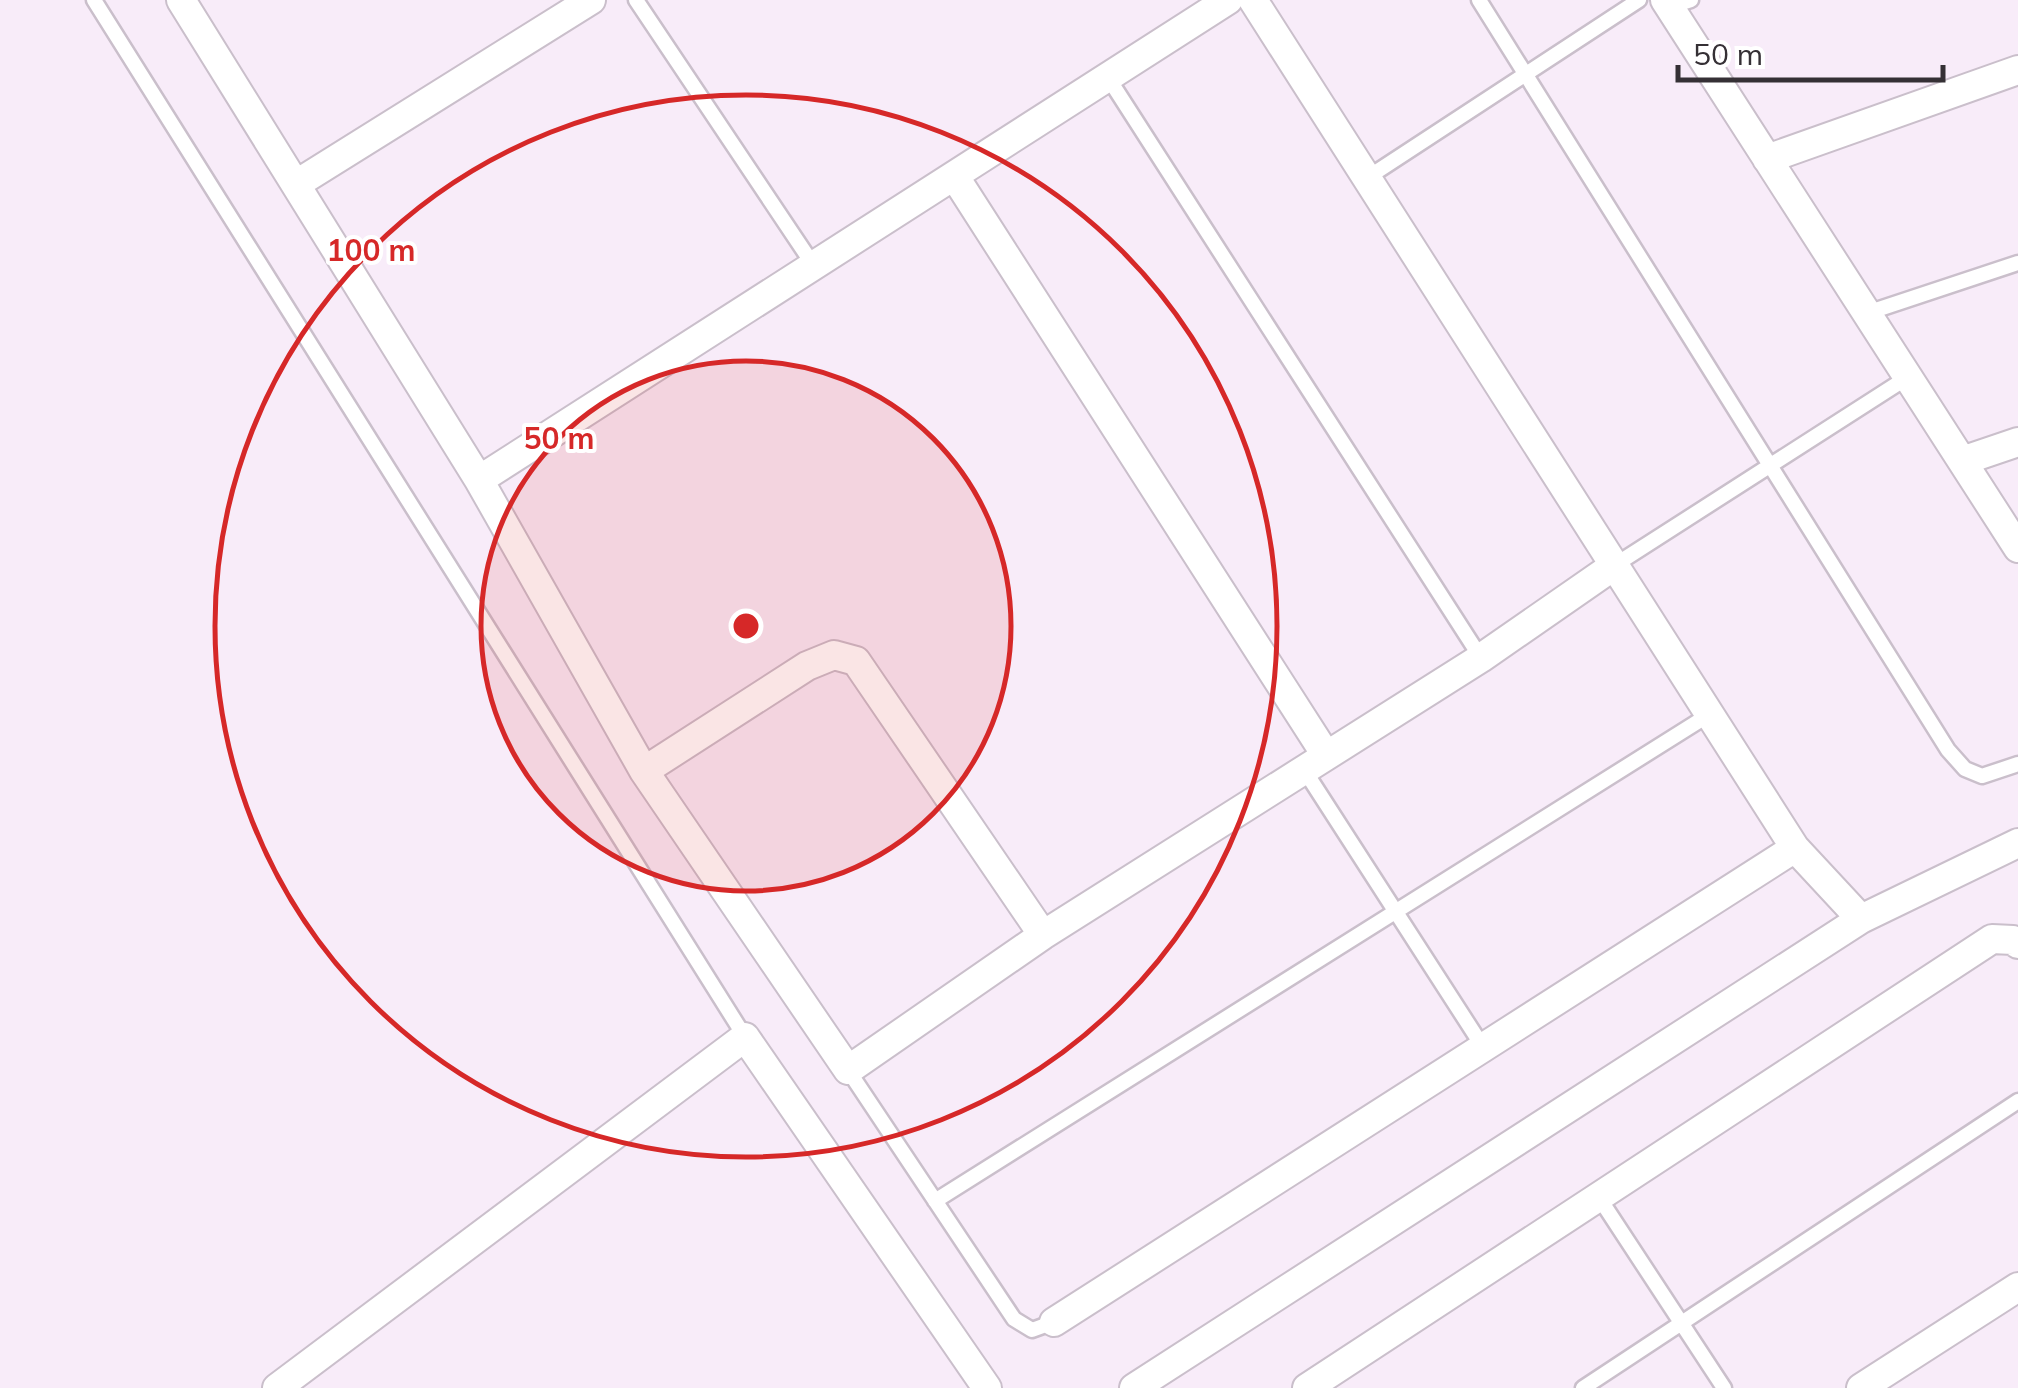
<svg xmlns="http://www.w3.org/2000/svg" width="2018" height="1388" viewBox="0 0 2018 1388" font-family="Mulish,sans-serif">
<rect width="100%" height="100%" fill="#f8ecf9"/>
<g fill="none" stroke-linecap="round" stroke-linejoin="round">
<g stroke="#cabfcb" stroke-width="19">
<path id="service" d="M94 0 745 1037
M636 0 814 266
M1479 0 1948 750 1965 769 1982 776 2018 764
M1669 7 1691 0
M1109 79 1481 658
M1367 178 1639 0
M1867 313 2018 263
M1615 565 1908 377
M1303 768 1483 1047
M848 1070 1014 1319 1032 1330 1054 1322
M1598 1196 1724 1388
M935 1201 1710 714
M1583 1388 2018 1101"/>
</g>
<g stroke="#cabfcb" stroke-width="32">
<path id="minor" d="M181 0 479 480 644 771 848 1070 1043 935 1481 658 1615 565
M1253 0 1795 848 1861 919
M1665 0 2018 548
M1767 159 2018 70
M955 177 1326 755
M298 183 591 0
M1962 461 2018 442
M479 480 1228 0
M644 771 807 666 834 655 856 661 1043 935
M1054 1322 1795 848
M277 1388 745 1037 987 1388
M1134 1388 1861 919 2018 843
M1307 1388 1992 939 2013 940 2018 944
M1861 1388 2018 1287"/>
</g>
<use href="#service" stroke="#fff" stroke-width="14"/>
<use href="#minor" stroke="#fff" stroke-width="28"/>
</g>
<circle cx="746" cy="626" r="265" fill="#d62828" fill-opacity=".12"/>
<g fill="none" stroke="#d62828" stroke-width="5">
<circle cx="746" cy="626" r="265"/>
<circle cx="746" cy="626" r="531"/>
</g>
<circle cx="746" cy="626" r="15" fill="#d62828" stroke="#fff" stroke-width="5"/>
<g font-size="30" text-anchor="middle" font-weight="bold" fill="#d62828" stroke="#fff" stroke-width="8" stroke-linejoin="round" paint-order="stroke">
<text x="371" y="261">100 m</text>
<text x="559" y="449">50 m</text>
</g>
<path d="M1678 65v15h265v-15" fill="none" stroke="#353035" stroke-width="5"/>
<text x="1693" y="65" font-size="30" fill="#353035" stroke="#ffffff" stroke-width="8" paint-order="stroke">50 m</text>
</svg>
